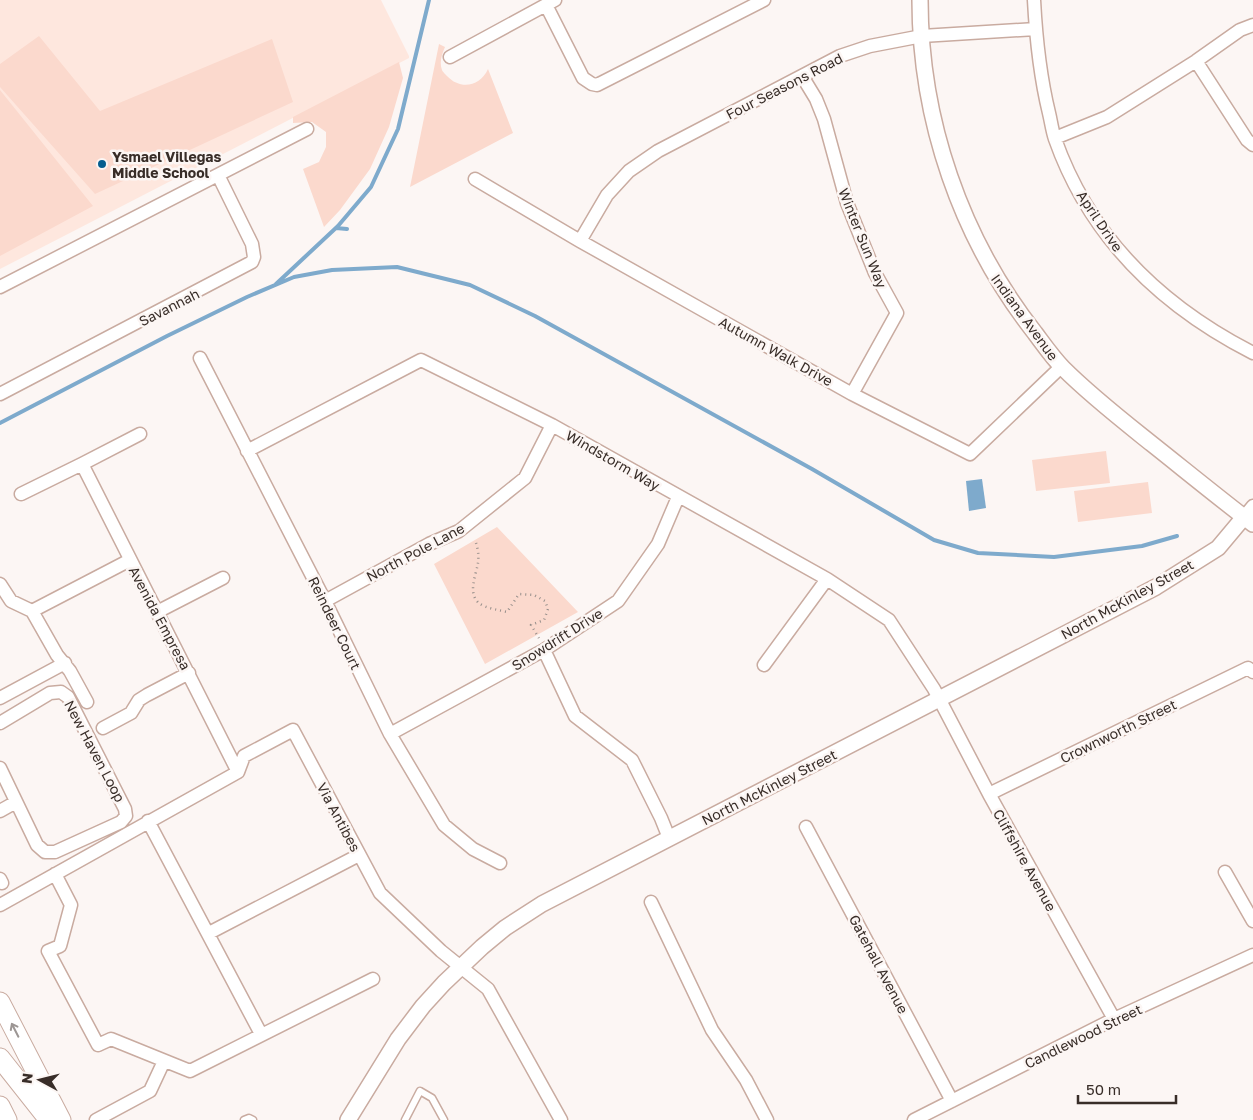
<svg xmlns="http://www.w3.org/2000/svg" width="1253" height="1120" viewBox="0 0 1253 1120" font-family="'Golos Text',sans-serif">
<rect width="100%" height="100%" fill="#fcf6f4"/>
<path fill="#fee7de" d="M0 0H381L409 56V58L0 269Z"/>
<path fill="#fbd9cd" d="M39 36 100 111 272 39 293 102 95 194 0 87V64Z
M439 44 445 47C442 54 439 62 442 70 442 71 446 75 447 76 460 90 480 87 488 69L513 133 410 187Z
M399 62 403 78 389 127 370 169 340 210 324 227 303 169 319 162 326 147V132L312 122 293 123V117Z
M0 90 93 206 0 256Z
M1106 451 1110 483 1036 491 1032 460Z
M1148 482 1152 513 1078 522 1074 491Z
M497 527 578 612 485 664 434 564Z"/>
<path fill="#7eaacc" d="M982 479 986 508 969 511 966 481Z"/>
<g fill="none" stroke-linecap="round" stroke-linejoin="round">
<path stroke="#7eaacc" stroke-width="4" d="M336 228 347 229
M276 284 338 226 371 187 398 129 429 0
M0 423 167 336 247 297 294 277 332 270 397 267 470 285 535 316 812 469 934 540 978 553 1054 557 1142 546 1177 536"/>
<g stroke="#c9aba0" stroke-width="9">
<path id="service" d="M244 1120 249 1118 253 1120
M405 1120 420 1091 432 1098 444 1120"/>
</g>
<g stroke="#c9aba0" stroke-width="15">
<path id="minor" d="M1034 0C1036 38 1040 76 1049 113 1051 121 1052 130 1055 139 1090 238 1161 306 1253 353
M546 5 583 78 592 84 597 85 764 0
M450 57 555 0
M1196 61 1247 140 1253 145
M802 76 816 99 824 119 847 203 875 273 897 313 852 394
M1055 138 1107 117 1196 61 1240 30 1253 25
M475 179 580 241 852 394 970 454 1062 366
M580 241 607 195 629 171 658 151 840 56 870 46 922 36 1036 29
M0 287 307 129
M200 358 325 601 390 734 444 825 473 849 500 863
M0 394 252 262 254 257 252 244 218 175
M247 451 421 360 552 425 827 579 889 620 934 689 989 794 1114 1019
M82 464 238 772
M21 494 82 464 140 434
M1244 517 1253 506
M0 584 11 601 32 611 57 655 70 671 87 702
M325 601 429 544 459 531 525 478 552 425
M32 611 130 560
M157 612 223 578
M544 650 575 716 632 760 661 818 669 838
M764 665 827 579
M0 698 65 663
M0 723 50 693 61 692 68 697 125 809 126 816 121 822 55 852H45L37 845 0 768
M103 728 131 713 139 700 147 695 189 673
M390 734 544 650 618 601 658 544 678 497
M238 772 244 756 293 730 380 893 441 951 488 989 561 1120
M989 794 1248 668 1253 672
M0 811 16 802
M148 821 261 1034
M806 827 952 1101
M1225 872 1253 921
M55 874 71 905 60 946 48 951 98 1045 111 1039 190 1071 373 979
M0 879 2 883
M651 902 712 1030 746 1080 767 1120
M0 905 238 772
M209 933 359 855
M96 1120 150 1091 164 1061
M914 1120 1114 1019 1253 955"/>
</g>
<g stroke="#c9aba0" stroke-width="18">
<path id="tertiary" d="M920 0C920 120 961 239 1035 333 1044 345 1053 358 1063 368 1091 396 1122 420 1152 444 1186 471 1219 498 1253 524
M348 1120 398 1039 423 1006 444 983 482 947 505 928 542 904 1156 587 1218 548 1244 517"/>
</g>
<g stroke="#c9aba0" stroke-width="21">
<path id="primary" d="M0 1002 61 1120
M0 1058 49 1120
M0 1106 7 1120"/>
</g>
<path stroke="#978f8b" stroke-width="2.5" stroke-dasharray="1 4" stroke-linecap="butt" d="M476 543C478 549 479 556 478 563 476 576 465 598 484 606 491 609 499 610 507 612L519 594 534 595 545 601 548 609 544 620 531 625 539 638"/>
<use href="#service" stroke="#fff" stroke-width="6"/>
<use href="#minor" stroke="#fff" stroke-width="12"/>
<use href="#tertiary" stroke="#fff" stroke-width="15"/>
<use href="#primary" stroke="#fff" stroke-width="19"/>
</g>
<defs><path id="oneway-shaft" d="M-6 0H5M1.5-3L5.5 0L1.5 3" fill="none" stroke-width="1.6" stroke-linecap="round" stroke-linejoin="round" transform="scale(1.25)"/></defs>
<use stroke="#9c9694" href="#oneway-shaft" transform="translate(15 1030) rotate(-117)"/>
<circle fill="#065e8f" stroke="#fcf6f4" stroke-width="2" cx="102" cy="164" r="5"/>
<g text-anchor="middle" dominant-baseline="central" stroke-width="5" stroke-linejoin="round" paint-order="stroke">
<g font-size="14" fill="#382d28" stroke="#fcf6f4">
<text transform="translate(784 86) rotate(-27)">Four Seasons Road</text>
<text transform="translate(1100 221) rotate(56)">April Drive</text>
<text transform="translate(863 238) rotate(68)">Winter Sun Way</text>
<text transform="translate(169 307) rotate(-27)">Savannah</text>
<text transform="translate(1025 317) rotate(54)">Indiana Avenue</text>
<text transform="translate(776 351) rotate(29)">Autumn Walk Drive</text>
<text transform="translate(613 460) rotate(30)">Windstorm Way</text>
<text transform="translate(415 552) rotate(-28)">North Pole Lane</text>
<text transform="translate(1127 599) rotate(-29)">North McKinley Street</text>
<text transform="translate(160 618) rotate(62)">Avenida Empresa</text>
<text transform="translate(335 623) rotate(64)">Reindeer Court</text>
<text transform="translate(557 639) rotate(-32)">Snowdrift Drive</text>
<text transform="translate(1118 731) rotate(-26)">Crownworth Street</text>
<text transform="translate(95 751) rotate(62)">New Haven Loop</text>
<text transform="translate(769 787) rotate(-27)">North McKinley Street</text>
<text transform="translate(339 817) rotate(62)">Via Antibes</text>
<text transform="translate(1025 860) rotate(61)">Cliffshire Avenue</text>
<text transform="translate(879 964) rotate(62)">Gatehall Avenue</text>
<text transform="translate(1083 1036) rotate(-26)">Candlewood Street</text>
</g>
<g font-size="14" font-weight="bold" fill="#382d28" stroke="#fcf6f4" text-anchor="start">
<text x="112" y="156">Ysmael Villegas<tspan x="112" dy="16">Middle School</tspan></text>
</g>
</g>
<g transform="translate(40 1080) rotate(277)" stroke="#fcf6f4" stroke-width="4" paint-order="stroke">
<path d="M0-4L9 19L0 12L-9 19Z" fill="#382d28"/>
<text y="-8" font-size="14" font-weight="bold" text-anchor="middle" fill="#382d28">N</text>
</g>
<path d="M1078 1095v8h98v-8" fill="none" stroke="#382d28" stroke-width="2.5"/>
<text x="1086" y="1095" font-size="15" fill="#382d28" stroke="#fcf6f4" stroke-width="4" paint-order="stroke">50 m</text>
</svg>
